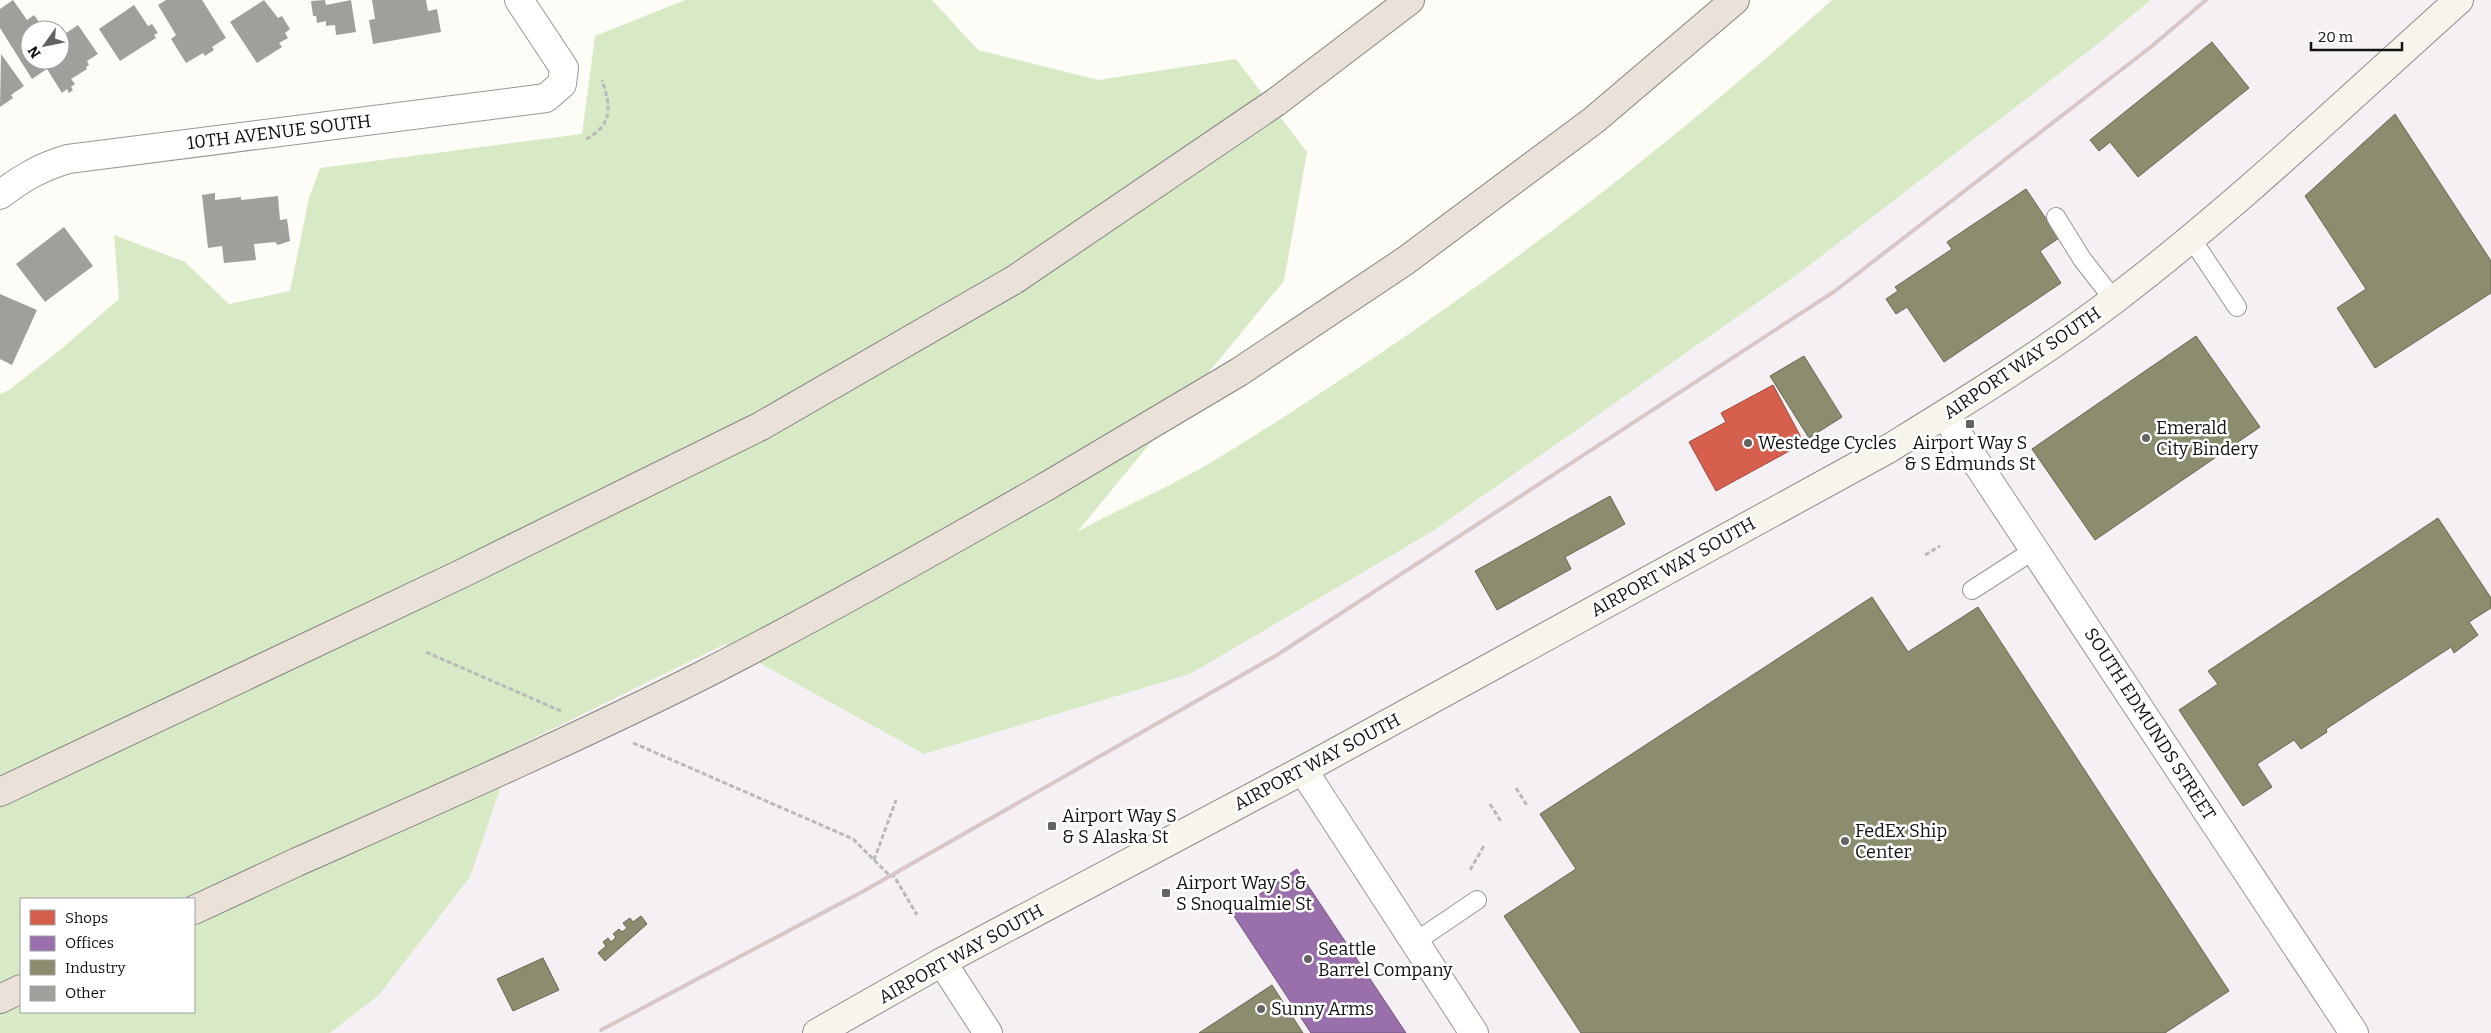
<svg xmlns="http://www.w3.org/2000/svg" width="2491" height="1033" viewBox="0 0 2491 1033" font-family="Bitter,serif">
<rect width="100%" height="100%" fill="#fdfcf7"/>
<path fill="#f5f0f3" d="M2151 0H2491V1033H330L379 995 470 877 514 748 725 644 924 754 1190 674 1433 531 1798 274 2090 50Z"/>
<path fill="#d8eac5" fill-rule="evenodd" d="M685 0H932L978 50 1098 80 1236 59 1307 152 1284 281 1077 532C1119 509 1163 490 1205 466 1260 433 1313 398 1366 363 1530 253 1685 132 1832 0H2151L2090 50 1798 274 1433 531 1190 674 924 754 725 644 514 748 470 877 379 995 330 1033H0V394L9 390 60 350 119 299 114 235 185 262 229 304 290 291 309 198 320 168 582 134 595 36ZM21 899H194V1012H21Z"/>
<path fill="#d6604d" stroke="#9b483b" d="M1773 385 1804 443 1716 491 1689 442 1726 422 1721 413Z"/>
<path fill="#9970ab" stroke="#70547d" d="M1297 869 1406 1033H1311L1232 913Z"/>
<path fill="#8c8c6e" stroke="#676752" d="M2212 42 2249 88 2138 177 2110 142 2099 151 2090 140Z
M2395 114 2491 261V293L2375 368 2337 308 2366 289 2305 196Z
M2026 189 2059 238 2040 251 2061 283 1944 362 1907 307 1896 314 1886 299 1898 291 1895 287 1952 249 1947 242Z
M2196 336 2260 427 2095 540 2032 449Z
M1804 356 1842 417 1809 438 1770 376Z
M1610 496 1625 524 1565 557 1571 569 1497 610 1475 571Z
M2438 518 2491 598V608L2469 622 2478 635 2454 653 2451 647 2326 729 2327 732 2301 749 2294 740 2257 764 2272 787 2243 806 2179 710 2218 684 2208 671Z
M1872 597 1908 652 1978 607 2229 991 2165 1033H1581L1504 916 1576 869 1540 814Z
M641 916 647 924 605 961 598 953 606 946 603 942 608 938 611 942 616 937 613 934 619 929 622 932 627 928 623 923 630 918 633 922Z
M543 958 559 990 513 1011 497 979Z
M1272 985 1303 1033H1199Z"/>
<path fill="#a19f9c" d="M13 0 27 20 34 15 45 30H30V60H60V37L78 25 98 54 87 61 89 65 86 67 87 69 71 79 75 84 71 87 73 90 69 93 67 89 62 93 47 69 32 79 0 28V9Z
M166 0H202L226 38 212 47 214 50 205 56 203 53 186 63 171 39 176 35 158 5Z
M264 0 278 18 282 16 290 29 285 33 288 38 279 43 282 47 257 63 230 22Z
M325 0 326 5 351 0 356 32 336 35 335 25 326 26V21L317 23 316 16H313L311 1Z
M372 0H426L428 11 437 9 441 32 373 44 369 20 375 19Z
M134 5 148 26 152 24 158 33 154 35 156 38 120 61 99 29Z
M1 54 24 86 11 95 13 98 0 107Z
M215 193V200L241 197V200L278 196 280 220 287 219 290 241 278 245 275 242 254 244 256 260 224 263 222 246 208 248 202 195Z
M64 227 93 266 45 302 16 264Z
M0 294 37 310 12 365 0 359Z"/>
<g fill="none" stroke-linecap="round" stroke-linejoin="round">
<g stroke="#979795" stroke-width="20">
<path id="service" d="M2056 217 2082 259 2114 300
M2191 238 2237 307
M1972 590 2034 550
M1415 942 1477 900"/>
</g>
<g stroke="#979795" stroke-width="30">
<path id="minor" d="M0 195C22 178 41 167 68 159L546 98 562 84 564 68 519 0
M1945 415 2354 1033
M1303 770 1474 1033
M942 962 988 1033"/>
</g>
<g stroke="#8e8d8b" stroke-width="30">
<path id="secondary" d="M817 1033 942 962 1303 770 1888 449C1966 401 2043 354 2115 299 2236 207 2346 101 2459 0"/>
</g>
<g stroke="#858482" stroke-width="30">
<path id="motorway" d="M1047 486 1239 372 1405 261 1594 120 1735 0
M0 792 461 574 761 426 1014 280 1276 102 1410 0
M194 910 297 862
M0 999 21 989"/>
</g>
<path stroke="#b9b9b8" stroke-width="3" stroke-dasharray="5 2.5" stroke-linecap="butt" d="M586 139C613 125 611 106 602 80
M1925 555 1940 546
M426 652 561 711
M633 743 853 839 890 876H894L917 915
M1516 788 1528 807
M1490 804 1502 823
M874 860 896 800
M1470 870 1485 844"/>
<use href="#service" stroke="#fffffe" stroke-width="18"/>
<use href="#minor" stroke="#fffffe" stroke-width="28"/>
<use href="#secondary" stroke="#f6f4eb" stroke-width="28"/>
<use href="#motorway" stroke="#eae1d8" stroke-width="28"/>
<path stroke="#d9c6c7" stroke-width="4" d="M601 1030 862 892 1277 655 1835 291 2152 46 2206 0"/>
<g stroke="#858482" stroke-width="30" stroke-linecap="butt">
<path id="motorway-bridge" d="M297 862C432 802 567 743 699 677 817 617 932 552 1047 486"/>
</g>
<use href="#motorway-bridge" stroke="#eae1d8" stroke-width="28"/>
</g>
<g fill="#646362" stroke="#fff" stroke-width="2">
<rect x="1965" y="419" width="10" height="10" rx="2.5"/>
<circle cx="2146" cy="438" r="5"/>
<circle cx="1748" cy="443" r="5"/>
<rect x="1047" y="821" width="10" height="10" rx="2.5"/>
<circle cx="1845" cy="841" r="5"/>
<rect x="1161" y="888" width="10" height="10" rx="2.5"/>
<circle cx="1308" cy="959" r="5"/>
<circle cx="1261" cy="1009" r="5"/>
</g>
<g text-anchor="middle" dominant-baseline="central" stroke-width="5" stroke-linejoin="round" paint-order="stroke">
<g font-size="18" fill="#111" stroke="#fff">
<text transform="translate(279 132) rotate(-7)">10TH AVENUE SOUTH</text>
<text transform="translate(2022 363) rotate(-34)">AIRPORT WAY SOUTH</text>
<text transform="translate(1673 567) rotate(-29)">AIRPORT WAY SOUTH</text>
<text transform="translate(2150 724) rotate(57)">SOUTH EDMUNDS STREET</text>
<text transform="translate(1317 762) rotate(-28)">AIRPORT WAY SOUTH</text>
<text transform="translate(961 954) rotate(-29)">AIRPORT WAY SOUTH</text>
</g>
<g font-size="18" fill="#111" stroke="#fff" text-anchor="start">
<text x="2156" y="428">Emerald<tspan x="2156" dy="21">City Bindery</tspan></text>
<text x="1758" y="443">Westedge Cycles</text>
<text x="1970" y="443" text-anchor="middle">Airport Way S<tspan x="1970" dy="21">&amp; S Edmunds St</tspan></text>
<text x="1062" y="816">Airport Way S<tspan x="1062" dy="21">&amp; S Alaska St</tspan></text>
<text x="1855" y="831">FedEx Ship<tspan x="1855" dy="21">Center</tspan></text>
<text x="1176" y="883">Airport Way S &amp;<tspan x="1176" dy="21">S Snoqualmie St</tspan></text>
<text x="1318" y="949">Seattle<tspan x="1318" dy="21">Barrel Company</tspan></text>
<text x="1271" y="1009">Sunny Arms</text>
</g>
</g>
<rect x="20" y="898" width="175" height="115" fill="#ffffff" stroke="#a0a0a0"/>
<rect x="30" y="910" width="25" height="15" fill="#d6604d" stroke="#a0a0a0"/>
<text x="65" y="923" font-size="15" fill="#111111">Shops</text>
<rect x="30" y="936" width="25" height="15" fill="#9970ab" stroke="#a0a0a0"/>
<text x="65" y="948" font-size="15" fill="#111111">Offices</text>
<rect x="30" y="960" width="25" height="15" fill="#8c8c6e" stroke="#a0a0a0"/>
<text x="65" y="973" font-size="15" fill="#111111">Industry</text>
<rect x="30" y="986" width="25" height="15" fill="#a19f9c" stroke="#a0a0a0"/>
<text x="65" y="998" font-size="15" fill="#111111">Other</text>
<g transform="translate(45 45) rotate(237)"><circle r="24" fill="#ffffff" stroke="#a0a0a0"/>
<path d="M0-4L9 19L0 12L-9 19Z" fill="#646362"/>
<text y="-8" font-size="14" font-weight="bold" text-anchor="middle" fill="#111111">N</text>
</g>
<path d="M2311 42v8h91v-8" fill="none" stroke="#111111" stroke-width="2.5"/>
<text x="2318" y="42" font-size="15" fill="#111111" stroke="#ffffff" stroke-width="4" paint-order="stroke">20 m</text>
</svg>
